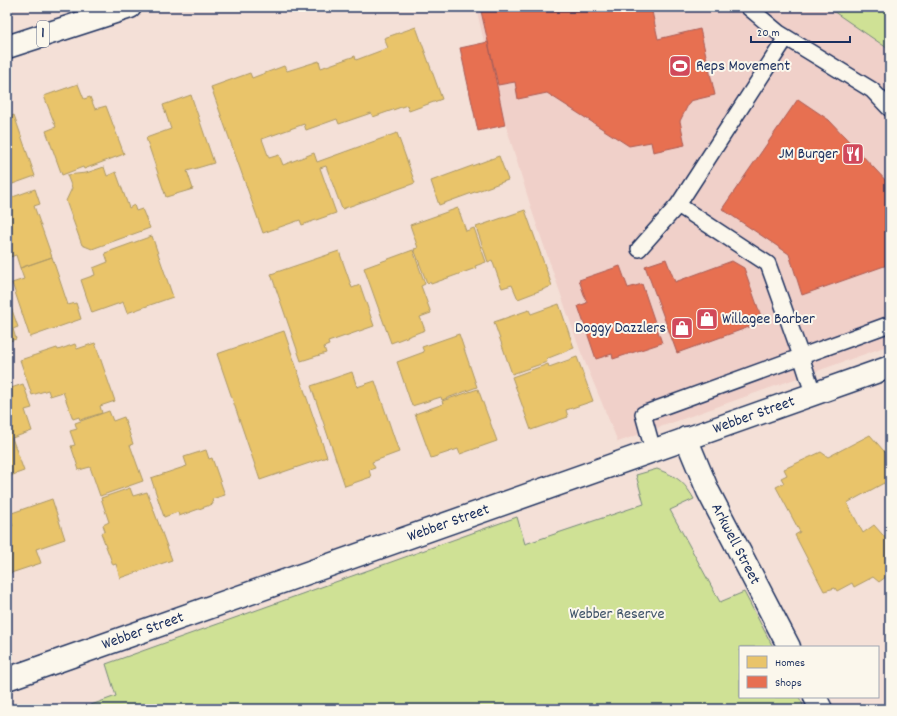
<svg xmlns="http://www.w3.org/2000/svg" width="897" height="716" viewBox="0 0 897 716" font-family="Dekko,sans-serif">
<rect width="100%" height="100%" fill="#f4e0d7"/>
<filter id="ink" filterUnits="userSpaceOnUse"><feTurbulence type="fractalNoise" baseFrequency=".025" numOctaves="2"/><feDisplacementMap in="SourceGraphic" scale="8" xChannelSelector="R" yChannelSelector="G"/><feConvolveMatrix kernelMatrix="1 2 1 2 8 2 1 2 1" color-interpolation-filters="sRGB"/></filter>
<g filter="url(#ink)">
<path fill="#f0d0c9" d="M476 7H844L890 36V345L618 442 580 350 533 214 495 90Z"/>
<path fill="#cfe195" stroke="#75887a" d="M827 7H890V50Z
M657 469C677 477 683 480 694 499L670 510 720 602 744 592 773 647H740V697H799L805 709H80L116 696 106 664 517 517 525 544 644 504 636 475Z"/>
<path fill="#e9c46a" stroke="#ab9766" d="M416 27 442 99 409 111 407 105 373 117 371 113 339 124 337 119 306 130 304 124 262 139 269 158 279 155 283 165 314 153 317 162 397 133 415 183 342 209 326 166 320 168 336 213 302 225 300 220 263 233 211 87 250 73 252 78 284 66 287 71 319 61 321 68 355 56 356 60 388 48 384 38Z
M78 84 84 99 90 97 95 109 106 106 124 154 84 169 83 167 62 175 46 131 56 127 44 96Z
M191 95 214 163 187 171 193 189 166 197 146 138 171 129 163 105Z
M14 115 35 176 7 186V118Z
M499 156 508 180 439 205 431 181Z
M104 167 107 176 116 172 129 208 134 205 136 211 142 209 150 228 92 249 82 245 66 201 72 188 67 175 86 173Z
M35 189 40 204 34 206 52 257 20 268 16 255 7 258V199Z
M458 208 466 231 474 228 486 262 475 266 476 268 431 284 430 282 427 283 414 249 418 248 410 225Z
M525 210 552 286 518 299 512 285 502 288 492 260 488 262 476 227Z
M152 236 173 297 127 313 123 302 92 313 81 280 95 275 93 268 108 262 105 253Z
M413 250 425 284 421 286 431 313 420 317 425 330 391 343 364 268Z
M339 251 352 288 360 285 374 326 328 342 329 345 324 347 326 353 301 361 271 274Z
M52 257 68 305 76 303 81 319 30 337 12 283 24 279 20 268Z
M7 296 18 327 13 329 16 339 7 342Z
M559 304 574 348 546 359 547 362 512 374 494 322 529 310 531 314Z
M284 331 327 457 260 480 217 354Z
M459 334 477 387 442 400 441 397 412 406 397 362 424 352 422 347Z
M95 343 115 401 100 406 102 413 80 420 79 417 73 419 63 392 50 396 48 390 32 395 20 360 57 348 58 350 75 344 77 349Z
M577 357 593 401 566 410 568 417 531 430 512 377 548 364 549 367Z
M352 372 357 387 375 381 399 452 372 462 375 468 369 470 371 477 345 486 311 386Z
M23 384 32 408 25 410 32 431 12 438 24 471 7 477V386L8 389Z
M478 389 497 441 460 454 458 449 431 458 415 414 443 404 442 401Z
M109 411 113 421 124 417 133 444 130 445 143 481 100 496 90 467 79 470 71 446 75 445 70 431 77 429 75 423Z
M870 435 890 458V490L884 483 847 503 863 533 874 525 890 543V574L879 582 873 577 854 587 852 583 837 591 835 588 824 591 795 535 800 532 776 487 784 483 781 478 787 475 784 469 821 452 828 457Z
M206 450 209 459 212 458 225 495 212 499 213 504 179 516 178 512 164 517 151 478 187 466 184 457Z
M130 488 133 496 147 492 172 560 120 578 116 564 113 565 101 533 105 531 103 525 109 522 101 498Z
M52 499 65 539 36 549 41 563 11 573 7 562V528L13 526 9 514Z"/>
<path fill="#e76f51" stroke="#aa5c55" d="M480 7H573L574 11 590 7H651L658 39 700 29 715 95 690 101 680 121 685 145 653 152 651 142 629 146 547 93 518 99 515 82 498 85Z
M488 42 505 125 478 131 460 48Z
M798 99 829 120 890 185V264L802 295 789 254 722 209Z
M666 259 675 282 732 261 744 268 763 322 677 353 645 266Z
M620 266 628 288 642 284 662 343 613 359 612 354 596 359 578 306 587 303 579 280Z"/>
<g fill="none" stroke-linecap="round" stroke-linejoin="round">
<g stroke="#1b2f5e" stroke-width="18">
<path id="service" d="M748 7 779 33 872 90 890 109
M786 38 678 205 768 264 801 356 813 393
M639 249 678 205
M653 450 643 414 890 324"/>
</g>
<g stroke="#1b2f5e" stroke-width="25">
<g id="minor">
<path id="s1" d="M686 438 708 491 789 647"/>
<path id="s2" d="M7 679 890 367"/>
<path d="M815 697 821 709"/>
</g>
</g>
<g stroke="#1b2f5e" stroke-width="25">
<path id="trunk" d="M7 47 130 7"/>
</g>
<use href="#service" stroke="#fbf7ec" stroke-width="15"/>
<use href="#minor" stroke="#fbf7ec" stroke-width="22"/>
<use href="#trunk" stroke="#fbf7ec" stroke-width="22"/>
</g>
</g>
<defs>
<g id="stadium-square" transform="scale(1.15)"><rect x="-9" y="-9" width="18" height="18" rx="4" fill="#d1495b" stroke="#fbf7ec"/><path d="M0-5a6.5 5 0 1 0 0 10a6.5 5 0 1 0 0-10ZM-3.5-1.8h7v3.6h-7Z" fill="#fff"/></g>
<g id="restaurant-square" transform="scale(1.15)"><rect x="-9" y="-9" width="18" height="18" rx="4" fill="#d1495b" stroke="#fbf7ec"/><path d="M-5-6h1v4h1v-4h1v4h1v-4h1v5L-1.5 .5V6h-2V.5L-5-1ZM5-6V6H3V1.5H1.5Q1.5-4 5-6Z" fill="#fff"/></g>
<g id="shop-square" transform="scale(1.15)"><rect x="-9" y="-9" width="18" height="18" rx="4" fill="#d1495b" stroke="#fbf7ec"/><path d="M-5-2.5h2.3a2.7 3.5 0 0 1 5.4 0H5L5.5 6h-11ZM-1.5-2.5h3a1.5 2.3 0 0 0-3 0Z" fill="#fff"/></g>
</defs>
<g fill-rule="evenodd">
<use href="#stadium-square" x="680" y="66"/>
<use href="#restaurant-square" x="853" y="154"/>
<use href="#shop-square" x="707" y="319"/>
<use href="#shop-square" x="682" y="328"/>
</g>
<g text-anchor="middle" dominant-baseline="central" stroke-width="4" stroke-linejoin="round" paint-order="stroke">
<rect fill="#fbf7ec" stroke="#5e6b89" stroke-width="1" x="37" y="21" width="12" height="26" rx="3"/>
<g font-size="15" font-weight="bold" fill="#1b2f5e">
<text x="43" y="34">1</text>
</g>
<g font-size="16" fill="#1b2f5e" stroke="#fbf7ec" text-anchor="start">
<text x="696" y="66">Reps Movement</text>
<text x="838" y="154" text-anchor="end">JM Burger</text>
<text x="722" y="319">Willagee Barber</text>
<text x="666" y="328" text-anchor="end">Doggy Dazzlers</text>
</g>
<g font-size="16" fill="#1b2f5e" stroke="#fbf7ec">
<text stroke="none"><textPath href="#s2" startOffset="792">Webber Street</textPath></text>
<text stroke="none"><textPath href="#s2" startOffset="468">Webber Street</textPath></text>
<text stroke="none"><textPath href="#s1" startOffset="117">Arkwell Street</textPath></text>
<text stroke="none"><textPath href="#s2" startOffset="144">Webber Street</textPath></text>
</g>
<g font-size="16" fill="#3f5369" stroke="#fbf7ec">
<text x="617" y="614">Webber Reserve</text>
</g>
</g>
<rect width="897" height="716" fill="none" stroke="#fbf7ec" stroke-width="24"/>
<rect x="12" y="12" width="873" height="692" fill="none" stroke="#1b2f5e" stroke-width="1.5" filter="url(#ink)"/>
<rect x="739" y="646" width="140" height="52" fill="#fbf7ec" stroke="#a1a7b3"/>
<rect x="747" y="656" width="20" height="12" fill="#e9c46a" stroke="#a1a7b3"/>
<text x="775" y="666" font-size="12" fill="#1b2f5e">Homes</text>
<rect x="747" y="676" width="20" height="12" fill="#e76f51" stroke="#a1a7b3"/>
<text x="775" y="686" font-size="12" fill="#1b2f5e">Shops</text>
<path d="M751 36v6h99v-6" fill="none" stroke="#1b2f5e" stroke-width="2"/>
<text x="757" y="36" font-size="12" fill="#1b2f5e" stroke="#fbf7ec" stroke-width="3" paint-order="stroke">20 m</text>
</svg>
